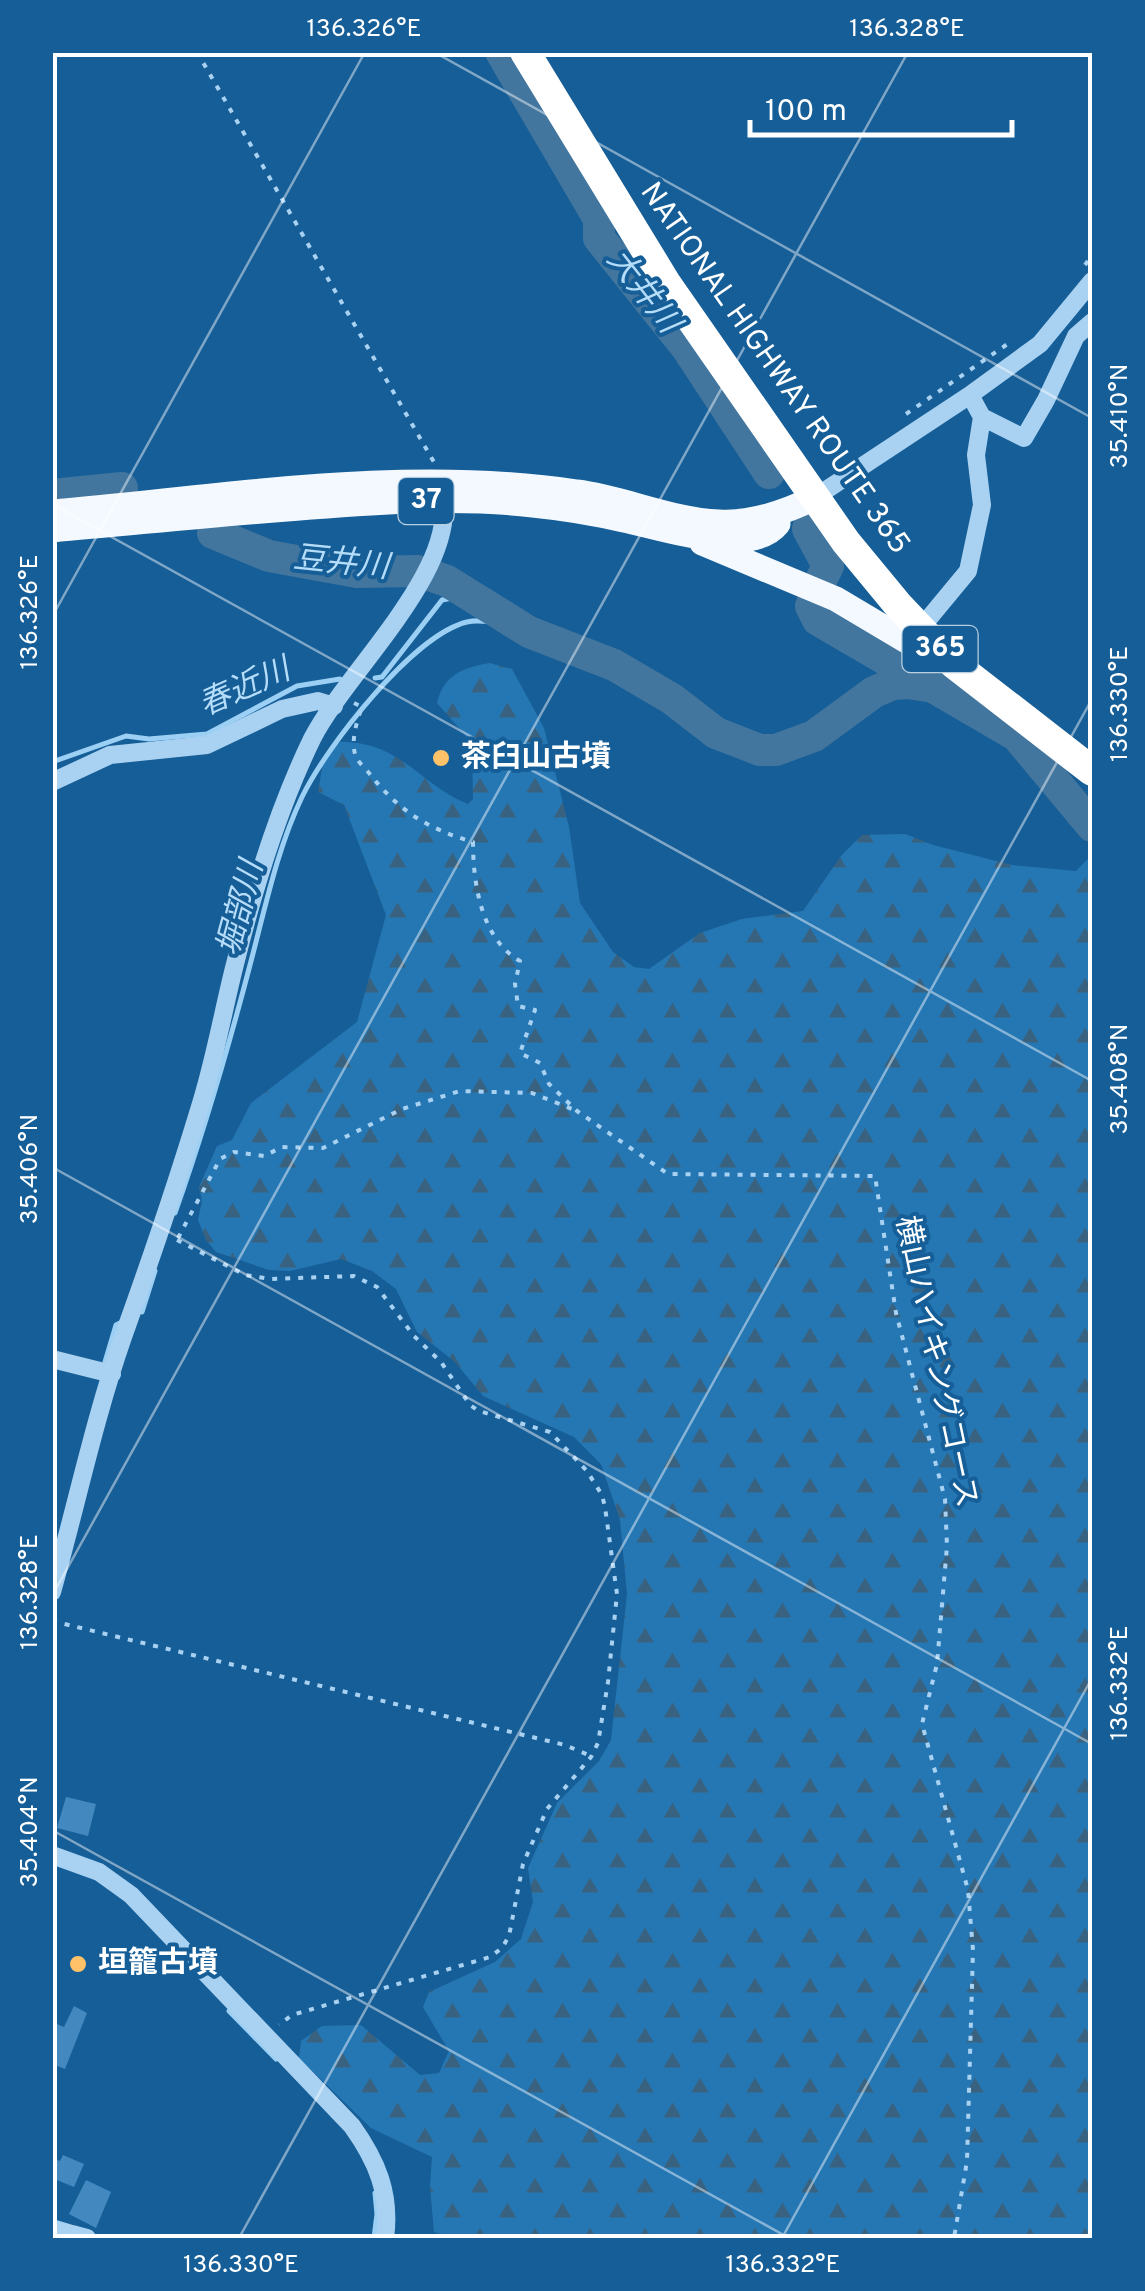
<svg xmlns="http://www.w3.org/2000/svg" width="1145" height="2291" viewBox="0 0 1145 2291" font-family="Overpass,'Noto Sans JP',sans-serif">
<defs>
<pattern id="forest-firs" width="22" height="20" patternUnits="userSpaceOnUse" patternTransform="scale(2.5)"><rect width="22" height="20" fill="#2577b4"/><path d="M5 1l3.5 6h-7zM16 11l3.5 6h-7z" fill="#386280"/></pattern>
</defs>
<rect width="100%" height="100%" fill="#165e97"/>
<path fill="url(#forest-firs)" d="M489 663 512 669 544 728 569 827 580 903 613 952 634 967 649 969 700 933 742 919 803 911 841 856 862 835 905 834 933 845 1012 865 1076 871 1092 855V961L1088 984 1092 1008V2238H454L434 2232 430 2186 432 2157 371 2128 299 2058 301 2041 322 2026 361 2025 420 2075 439 2073 449 2051 423 2007 429 1992 495 1962 521 1939 533 1902 528 1868 557 1803 599 1761 611 1740 627 1594 620 1520 601 1464 574 1437 483 1396 455 1362 417 1332 396 1289 372 1271 341 1259 290 1271 269 1270 216 1252 206 1240 198 1220 202 1201 199 1187 217 1146 232 1140 251 1103 357 1022 386 915 344 805 318 792 324 757 340 742C401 741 418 784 468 804L473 799 472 743 437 703C444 675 462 668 489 663Z"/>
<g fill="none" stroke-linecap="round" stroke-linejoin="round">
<path stroke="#9bcff4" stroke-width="5" d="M375 678 382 677 442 600 469 595
M52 762 126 736 149 739 207 734 297 686 340 679
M175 1213C204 1131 228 1049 250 965 265 909 277 849 302 797 326 747 413 635 467 622 479 619 493 622 505 624L510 617
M142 1312 155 1271
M105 1362 116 1325 122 1322
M229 2011 276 2059
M374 2238 377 2214 375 2193"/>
<path stroke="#43769e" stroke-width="32" d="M501 52 599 219V238L687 348 769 473
M52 495 122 488
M808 529 828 566 821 580
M213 533 269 556 357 572 418 571 447 581 529 632 614 665 672 699 716 733 760 750H776L814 736 874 692 893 684 908 683 940 688
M811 606 818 620 1017 736 1092 826"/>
</g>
<path fill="#4389c0" d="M66 1797 96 1804 88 1836 57 1828Z
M74 2006 87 2013 65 2069 52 2064V2022L64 2027Z
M63 2155 84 2164 74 2187 52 2178V2158L60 2161Z
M86 2180 111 2192 96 2228 69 2214Z"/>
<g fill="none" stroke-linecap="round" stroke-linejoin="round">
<path stroke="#a9d2f2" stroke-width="4" stroke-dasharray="5 8" stroke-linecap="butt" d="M197 52 435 464
M1085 265 1092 255
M906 414 1009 343
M354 703 362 707C357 721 351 739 355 754 356 760 364 767 369 773 399 811 426 828 473 842 473 883 481 939 520 961L515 984 518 1006 535 1010 520 1053 540 1063 549 1084 577 1111 668 1174 875 1176 896 1313 945 1499 947 1546 937 1664 922 1724 968 1890 973 1950 967 2161 954 2238
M178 1238 220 1159 234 1152 264 1156 282 1147 323 1148 402 1109 460 1091 532 1093 572 1109
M177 1240 245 1275 271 1279 354 1276 377 1287 414 1336 441 1362 470 1405 479 1411 550 1432 587 1471 602 1495 605 1507 617 1594 608 1682 598 1743 591 1757 547 1809 523 1864 509 1936 502 1948 490 1957 292 2015 279 2025
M52 1621 565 1745 591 1756"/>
<path stroke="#a9d2f2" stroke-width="18" d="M982 417 1024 438 1046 400 1076 336 1092 322
M814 498 970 395 1040 344 1092 281
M920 629 968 571 982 505 976 455 982 417 970 395
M52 782 110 755 207 745 282 709 318 701 334 706
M52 1359 112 1374
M52 1592C76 1507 94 1420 123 1337 151 1259 178 1180 202 1100 215 1057 223 1012 234 968 253 891 277 811 312 739 347 670 461 569 442 492
M52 1855 99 1872 131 1895 352 2126C377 2161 391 2194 385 2238
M52 2228 72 2234
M71 2238 72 2234 87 2238"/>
<path stroke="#f3f9ff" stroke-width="25" d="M52 512C225 497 404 466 577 492 624 498 671 520 719 522 750 524 786 512 814 498
M52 530C144 522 235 512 327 506 395 501 465 497 533 505 563 508 594 513 624 520 659 527 750 559 778 524
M702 543 836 599 915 646 945 659"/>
<path stroke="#fff" stroke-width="30" d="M525 52 666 283 846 542 898 605 954 664 1092 771"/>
</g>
<path fill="none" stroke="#fff" stroke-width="2.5" stroke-opacity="0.45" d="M434 52 1092 418M52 504 1092 1081M52 617 365 52M52 1167 1092 1744M52 1596 908 52M52 1830 789 2238M239 2238 1092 699M782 2238 1092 1678"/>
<g fill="#ffc269" stroke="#165e97" stroke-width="4">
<circle cx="441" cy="758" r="10"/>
<circle cx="78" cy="1964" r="10"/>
</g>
<g text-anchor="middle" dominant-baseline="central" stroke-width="8" stroke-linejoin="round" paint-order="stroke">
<g fill="#165e97" stroke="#b9cfe0" stroke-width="2.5">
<rect x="398.5" y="478" width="55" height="46" rx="8"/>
<rect x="902.5" y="626" width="75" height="46" rx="8"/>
</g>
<g font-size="28" font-weight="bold" fill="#fff">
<text x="426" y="501">37</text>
<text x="940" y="649">365</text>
</g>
<g font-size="30" fill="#fff" stroke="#165e97">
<text transform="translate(774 369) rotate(55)">NATIONAL HIGHWAY ROUTE 365</text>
<text transform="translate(935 1362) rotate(78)">横山ハイキングコース</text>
</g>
<g font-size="30" font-weight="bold" fill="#fff" stroke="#165e97" text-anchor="start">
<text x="461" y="758">茶臼山古墳</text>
<text x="98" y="1964">垣籠古墳</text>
</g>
<g font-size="32" font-style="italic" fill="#b5dcf8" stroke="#165e97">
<text transform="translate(642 292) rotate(52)">大井川</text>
<text transform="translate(341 564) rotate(6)">豆井川</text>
<text transform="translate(245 689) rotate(-24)">春近川</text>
<text transform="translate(242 909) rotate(-75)">堀部川</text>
</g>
</g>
<rect width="1145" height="2291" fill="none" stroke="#165e97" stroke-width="110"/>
<path d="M750 120v15h262v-15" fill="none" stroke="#ffffff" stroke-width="5"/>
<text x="765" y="120" font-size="30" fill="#ffffff" stroke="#165e97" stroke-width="8" paint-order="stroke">100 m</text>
<rect x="55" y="55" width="1035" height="2181" fill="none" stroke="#fff" stroke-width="4"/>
<g font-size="25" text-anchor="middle" fill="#fff">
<text x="364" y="36">136.326°E</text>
<text x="907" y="36">136.328°E</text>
<text transform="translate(1118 416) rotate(-90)" y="9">35.410°N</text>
<text transform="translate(28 612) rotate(-90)" y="9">136.326°E</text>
<text transform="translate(1118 704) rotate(-90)" y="9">136.330°E</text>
<text transform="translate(1118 1079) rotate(-90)" y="9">35.408°N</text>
<text transform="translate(28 1169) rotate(-90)" y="9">35.406°N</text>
<text transform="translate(28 1592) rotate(-90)" y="9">136.328°E</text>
<text transform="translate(1118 1683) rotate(-90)" y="9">136.332°E</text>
<text transform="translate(28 1832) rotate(-90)" y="9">35.404°N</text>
<text x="241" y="2272">136.330°E</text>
<text x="783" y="2272">136.332°E</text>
</g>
</svg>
